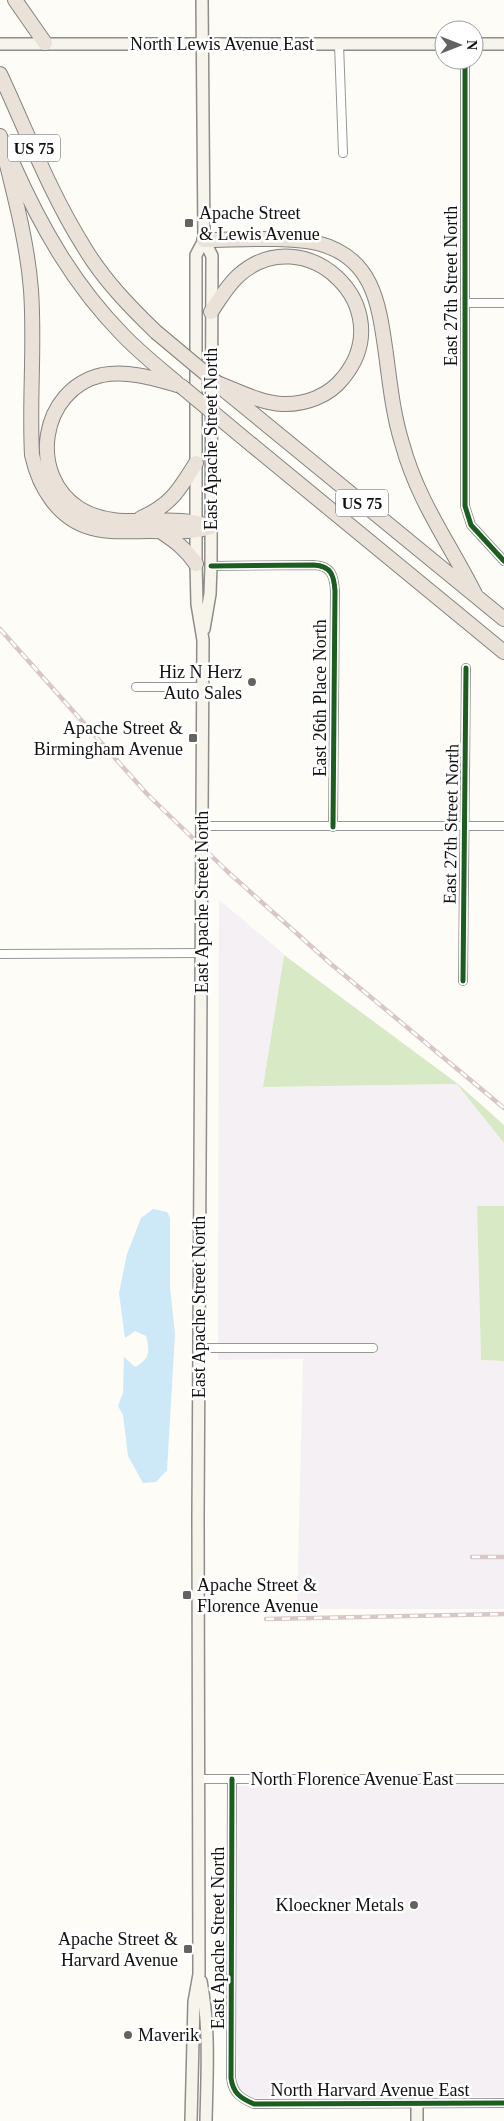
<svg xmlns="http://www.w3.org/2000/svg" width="504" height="2121" viewBox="0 0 504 2121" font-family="'Times New Roman',serif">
<rect width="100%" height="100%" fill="#fdfcf7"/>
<path fill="#f5f0f3" d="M219 900 284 954 263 1087 458 1084 504 1143V1206L477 1207 481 1360 504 1361V1609H297L303 1359 218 1360Z
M504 1784V2097L237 2098 235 1786Z"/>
<path fill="#d8eac5" d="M284 955 458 1084 504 1125V1143L457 1084 263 1087Z
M477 1206H504V1361L481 1360Z"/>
<path fill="#cde8f7" d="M153 1209 167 1212 170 1218V1287L175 1334 167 1470 156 1482 143 1483 128 1456 123 1415 118 1406 123 1393 124 1357 135 1367C150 1359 150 1351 146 1336L135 1331 125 1338 119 1293 127 1254 141 1218Z"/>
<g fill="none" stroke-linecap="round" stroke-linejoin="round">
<g stroke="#979795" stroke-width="10">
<path id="street" d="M339 44 343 153
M465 60V506L471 525 504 561
M465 303H504
M211 566 314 565C331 566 334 575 335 591L333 827
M136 687H203
M202 826H504
M0 954 202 953
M463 981 466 668
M199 1348H373
M199 1779H504
M232 1779 231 2078C233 2093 240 2098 254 2104L504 2103"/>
</g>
<g stroke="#8e8d8b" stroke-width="14">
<path id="secondary" d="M0 44H444
M474 44H504
M204 240 212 256 211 566 210 594 204 629
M201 1981C210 2027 207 2074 206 2121
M417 2103V2121
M191 2121 194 2002 199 1974 198 1516 203 640 197 604 196 564V255L204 240 202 0"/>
</g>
<g stroke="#858482" stroke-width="16">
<path id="highway" d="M15 0 45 43
M0 74C27 132 50 193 84 247 103 279 129 306 156 332
M0 136C12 187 27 238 31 290 35 345 29 400 32 455 39 487 58 519 92 528 110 533 132 531 150 531 171 531 191 533 211 527
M13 164C41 227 74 285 122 334 139 352 158 367 177 383
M204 240C236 240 286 236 317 243 374 257 379 305 386 354 390 384 393 414 402 443 418 502 449 542 476 596
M211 312C219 300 227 286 238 276 304 216 402 307 343 378 329 396 305 405 282 404 261 403 238 391 217 383
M181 386C156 379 129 370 102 375 40 389 27 476 80 509 119 533 170 511 211 527
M223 389 504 619
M252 445 504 652
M141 518C171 505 179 490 196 463
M160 531C175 541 186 549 196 564"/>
</g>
<use href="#street" stroke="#fffffe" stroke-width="8"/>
<use href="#secondary" stroke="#f6f4eb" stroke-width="11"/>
<use href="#highway" stroke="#eae1d8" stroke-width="14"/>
<g stroke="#d9c6c7" stroke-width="4.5">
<path id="rail" d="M0 629 147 794 228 872 331 964 504 1108
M472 1557H504
M266 1619 504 1614"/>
</g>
<use href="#rail" stroke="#fff" stroke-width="2.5" stroke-dasharray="8" stroke-linecap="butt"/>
<g stroke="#858482" stroke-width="16" stroke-linecap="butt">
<path id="highway-bridge" d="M156 332 217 383
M181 386 252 445"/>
</g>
<use href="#highway-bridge" stroke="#eae1d8" stroke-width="14"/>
<g stroke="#fff" stroke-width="8">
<path id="cycleway" d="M465 60V506L471 525 504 561
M211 566 314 565C331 566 334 575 335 591L333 827
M463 981 466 668
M232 1779 231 2078C233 2093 240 2098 254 2104L504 2103"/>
</g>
<use href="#cycleway" stroke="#1b5e20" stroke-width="5"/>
</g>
<g fill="#646362" stroke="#fff" stroke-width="2">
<rect x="184" y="218" width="10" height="10" rx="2.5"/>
<circle cx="252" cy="682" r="5"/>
<rect x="188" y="733" width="10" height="10" rx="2.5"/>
<rect x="182" y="1590" width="10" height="10" rx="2.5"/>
<circle cx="414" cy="1905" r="5"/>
<rect x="183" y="1944" width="10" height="10" rx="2.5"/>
<circle cx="128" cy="2035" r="5"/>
</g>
<g text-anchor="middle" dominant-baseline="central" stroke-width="5" stroke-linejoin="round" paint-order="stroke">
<g fill="#fff" stroke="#585858" stroke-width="1">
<rect x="8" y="134.5" width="52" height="27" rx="4"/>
<rect x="336" y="489.5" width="52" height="27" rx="4"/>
</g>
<g font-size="16" font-weight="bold" fill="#111">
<text x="34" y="148">US 75</text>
<text x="362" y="503">US 75</text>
</g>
<g font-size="18" fill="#111" stroke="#fff">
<text x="222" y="44">North Lewis Avenue East</text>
<text transform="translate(451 286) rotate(-90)">East 27th Street North</text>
<text transform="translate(211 439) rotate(-90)">East Apache Street North</text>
<text transform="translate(320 698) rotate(-90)">East 26th Place North</text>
<text transform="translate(451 824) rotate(-89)">East 27th Street North</text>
<text transform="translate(202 902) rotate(-90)">East Apache Street North</text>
<text transform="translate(199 1307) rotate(-90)">East Apache Street North</text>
<text x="352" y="1779">North Florence Avenue East</text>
<text transform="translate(218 1938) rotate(-90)">East Apache Street North</text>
<text x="370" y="2090">North Harvard Avenue East</text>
</g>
<g font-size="18" fill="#111" stroke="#fff" text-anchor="end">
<text x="199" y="213" text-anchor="start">Apache Street<tspan x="199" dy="21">&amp; Lewis Avenue</tspan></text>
<text x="242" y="672">Hiz N Herz<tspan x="242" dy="21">Auto Sales</tspan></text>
<text x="183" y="728">Apache Street &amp;<tspan x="183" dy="21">Birmingham Avenue</tspan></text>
<text x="197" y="1585" text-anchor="start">Apache Street &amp;<tspan x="197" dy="21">Florence Avenue</tspan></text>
<text x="404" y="1905">Kloeckner Metals</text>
<text x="178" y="1939">Apache Street &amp;<tspan x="178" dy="21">Harvard Avenue</tspan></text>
<text x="138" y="2035" text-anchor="start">Maverik</text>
</g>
</g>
<g transform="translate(459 45) rotate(90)"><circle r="24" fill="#ffffff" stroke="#a0a0a0"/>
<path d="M0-4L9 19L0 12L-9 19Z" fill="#646362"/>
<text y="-8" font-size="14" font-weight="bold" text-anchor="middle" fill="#111111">N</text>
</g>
</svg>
